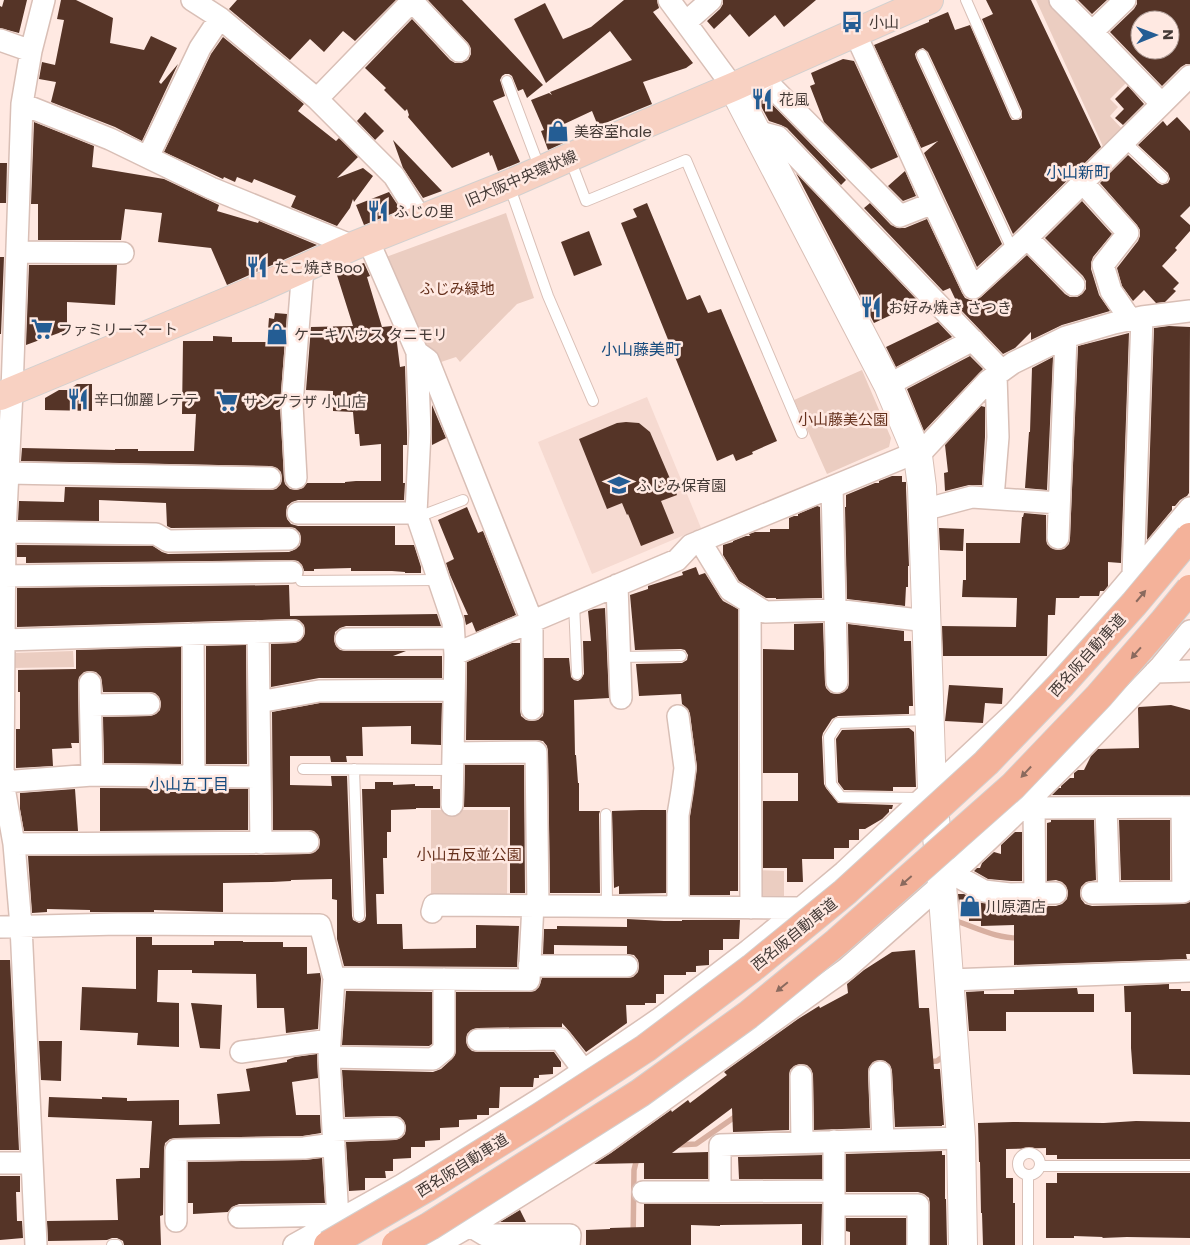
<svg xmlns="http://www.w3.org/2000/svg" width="1190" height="1245" viewBox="0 0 1190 1245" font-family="Poppins,'Noto Sans JP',sans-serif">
<rect width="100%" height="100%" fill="#ffe9e2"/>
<path fill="#f6dad1" d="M647 397 701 528 592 574 538 442Z"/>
<path fill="#ebcdc1" d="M1036 0H1049L1128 81 1110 99 1118 107 1110 116 1126 133 1106 153Z
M506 213 534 298 517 304 460 362 456 357 435 364 423 350 386 257Z
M862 370 891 438 889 447 827 474 794 400Z
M73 651 74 667 11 668 14 653Z
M431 810H508L507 897H431Z
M756 870 784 871V900H762Z"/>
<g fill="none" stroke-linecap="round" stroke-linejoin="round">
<path stroke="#d8afa0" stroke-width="5.5" d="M953 922H959C979 929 999 939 1021 938
M926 1062 937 1061 944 1056V1053
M677 1145 696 1144 739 1114
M633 1245 634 1170 637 1158"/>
</g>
<path fill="#553427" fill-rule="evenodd" d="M4 0H27L19 33 0 28V6L2 7Z
M61 0H76L113 18 110 43 144 50 151 36 177 48 159 82 161 84 178 64 142 141 115 127 51 102 56 82 39 79 42 62 55 65 64 20 57 19Z
M237 0H396L355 41 343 31 324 52 310 39 290 60 229 9Z
M428 0H462L543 85 527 98 523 89 518 91 512 76 509 74H505L502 76 500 80 505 96 493 101 520 162 498 171 492 155 490 156 489 152 452 168 408 117 409 115 407 109 405 111 384 90 386 88 365 68 412 19 450 60 455 63H461L468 60 471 54V49L468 43Z
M624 0H657L659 8 653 12 693 63 686 68 643 82 652 104 598 126 592 111 562 125 568 141 548 150 541 131 544 130 531 100 549 93 552 95 550 92 632 60 610 31 546 83 514 19 545 3 563 39 591 27Z
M723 0H816L784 27 775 15 749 37 730 14 714 29 707 21 720 9 723 4Z
M986 0H1031L1101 147 1013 234 928 52 923 48 920 49 917 51 915 54 916 58 1002 244 977 267 924 153 938 141 921 148 874 45 929 22V20L948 12 955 30 970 25 1010 117 1012 120H1018L1022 118V111L982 19 993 14Z
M1078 0H1107L1092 14Z
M1137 0H1190V64H1186L1181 67 1162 86 1110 32 1134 9 1137 4ZM1140 20H1170V50H1140Z
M223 37 304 104 298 111 336 141 339 138 358 157 337 178 363 168 373 176 354 202 353 199 350 208 337 226 291 207 296 196 254 179 252 183 237 177 235 182 224 177 223 179 164 152 211 54Z
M843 59 854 61 898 157 871 169 824 122 810 86 815 84 811 73Z
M1128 86 1144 104 1123 125 1115 118 1124 109 1115 99Z
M762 94 846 180 841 185 787 128 781 125 769 121 757 99Z
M365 112 384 131 375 140 357 121Z
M1177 117 1190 131V206L1180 216 1190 225V231L1175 248 1177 250 1162 266 1179 283 1173 289 1176 291 1165 302 1156 303 1144 290 1133 301 1122 286 1117 268 1138 241 1140 236V230L1137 225 1100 183 1128 155 1158 183 1162 185 1168 183 1170 179 1168 173 1138 145 1163 121 1167 126Z
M34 122 94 146 92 167 164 179 219 205 217 211 258 223 259 221 317 245 227 285 211 248 158 242 162 213 125 209 121 240H38V204H31Z
M393 140 442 191 423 198 403 168Z
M0 163H7L6 203H0Z
M905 171 916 196 903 201 888 186Z
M796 173 919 302 874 323Z
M389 192 401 210 364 225 356 205Z
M1082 201 1112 234 1093 257 1091 263V269L1099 295 1110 311 1062 325 1031 340V332L1015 348 1003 354 960 309 950 288 943 291 864 208 870 203 891 225 898 228H905L927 219 962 293 965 298 970 300H976L981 297 1027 255 1065 294 1070 297H1077L1082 294 1086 289V281L1083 276 1045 238Z
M647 203 687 300 700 295 708 313 721 309 777 441 752 452 753 454 736 461 733 454 717 461 621 223 637 217 633 209Z
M589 231 602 265 574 276 561 242Z
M0 257H4L1 334H0Z
M364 263 370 276 367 277 382 327 392 326 396 335 400 367 405 366 407 432V445H403V483H405L404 500H298L292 502 287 506 286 513 287 519 291 524 298 526H395V545H414L421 567V573H405V572L392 571H351V568L314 569V571H304L302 565 298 561 292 560 26 563V557H17V545L153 546 162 552 168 554 289 552 296 549 300 545 301 538 300 533 295 528 289 527 171 528 167 526 166 503 99 500V521L18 520 19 501 64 502 65 487 270 490 276 489 281 484 282 479 281 472 277 468 270 466 21 461 22 448 115 450V449H138V451H194L196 414H182L183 341H213V336L232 337V342H267L269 318 274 319 275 313 287 314 280 405 284 479 285 484 290 489 296 490 303 488 307 483H345V482L356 481H381V444L360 446 359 434H355L353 412 333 411V391L306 390 311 327 353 326 336 272Z
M29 265H117L115 305 67 302V330L26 345Z
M938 322 952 337 896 367 886 347Z
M1169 326 1190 327 1189 493 1187 496 1180 500 1175 506H1172V510L1147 540 1154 328Z
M1129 333 1121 563 1108 562V586L1104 591H1100L1099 596H1080L1079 598H1056L1055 615H1048L1047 656H943L942 626 1016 627 1017 598 962 597 963 580H966V543H1020L1022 517H1023L1024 513 1046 515V538L1047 544 1051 548 1058 550 1064 549 1069 544 1070 538 1078 346Z
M970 356 983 369 924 431 907 389Z
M1053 357 1047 490 1025 488 1029 432H1030L1032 368Z
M77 384H92V411L45 410V398L59 390H69Z
M432 405 446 438 432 445Z
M981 406 985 407V437L982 485H969L945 491 944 473 948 472 945 445Z
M626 422 639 423 650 432 677 495 661 501 674 533 641 546 628 514 627 515 622 503 607 509 579 439 617 423Z
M892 476H902V482H906V488L909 566H908V587H906L905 606 847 599 845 507H846V495L875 483H879V481Z
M817 506 820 507 822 598 776 599V598H766L739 581 723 555V545L733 542V541L746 536H750L749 534 755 532H770V529H789V518L794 516H798V514Z
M467 507 478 533 483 531 516 615 476 632 472 622 466 625 464 615H468L450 575 446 563 454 559 438 520Z
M939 528 964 529 963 551 940 550Z
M696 567 699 575 705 573 720 597 723 601 738 609V891H730V895H690V816L697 767 690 714 688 709 682 704 681 694 639 696 636 664 682 663 687 660 688 655 685 650 681 649 635 650 630 595 648 589V586L683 575 682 572Z
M289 585 290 616 437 614 441 626H346L340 628 335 632 334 640 336 646 340 650 346 651H406L393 656H442V678H319L271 687V644L294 643 300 641 304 636 305 631 304 625 299 620 293 619 17 627V588Z
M605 608 609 698 574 700 575 755H576L578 783H579V811H600L599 814 600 893H550L548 752 547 746 543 741 536 740H466L467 662 512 643H520V709L521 716 526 720 532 721 538 720 543 716 544 709V658H569L571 677 574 680 578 681 581 679 584 674 583 641H591L588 611 594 609Z
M823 623 825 683 826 688 831 693 837 694 844 692 848 688 849 682 848 624 904 631V641H911L913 706H909V714L838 716 832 719 823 733 822 737 824 784 826 788 838 803 893 805 892 809H889V812L882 819 865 829H859V840H849V848H834V859H802L803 882H787V868H763V801H798V773H763V649L794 650V624Z
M246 645 247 764H206V646Z
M181 647V764L104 763 103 717 150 716 156 714 160 710 161 703 159 697 155 693 149 692H103L102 683 101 677 96 672 89 671 84 672 79 677 78 683 79 743H71L72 748 52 749 53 766 16 768V729H20V692H18V670L76 669V650Z
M949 685 1003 688 1002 704 985 703 983 723 945 721Z
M320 703H442L441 745 411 744V726L362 727 363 756H346L347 762H331L330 756H290V785L332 786 331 776H347L352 916 353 920 359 923 362 922 365 920 366 916 362 789H375V782H393V785L415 784V786H433V789H440V808H416V809L391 810V832H387V858H383L384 894H376L377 924H402L403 949 476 948V925L519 926 517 967 344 966 337 939V900L332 899V879L291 880V881L272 882 223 883V912L154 910V912H90V910L47 909V912L32 913 28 856 262 855 308 854 315 852 319 848 320 841 318 835 314 831 308 830H273L272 712Z
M1171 705 1190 710V795H1052L1059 788H1061V786L1070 778H1074V773L1078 770H1084L1091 756 1098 749 1139 748 1138 708 1139 707Z
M909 728 914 732 916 787H893V791L844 790 838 782 836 739 842 730Z
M465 765H524L525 893H510V807H464Z
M100 788 248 789V830L100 831Z
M75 789 78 831H24L20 809V793Z
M641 810H666V893L619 894V886L614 888 612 811Z
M1051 820H1094L1096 880 1086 882 1081 887 1080 893 1081 899 1085 904 1092 906 1183 904 1190 902V954H1186L1187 959 1014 965V925L981 926V921H969V918H964V912H960L958 894H964L982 903 1010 906H1056L1062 904 1067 899 1068 892 1066 886 1062 882 1056 880 1047 881V823L1051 822Z
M1119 820H1170V880H1121Z
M1015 832H1022V881H1011L988 879 974 871 977 868H980L982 863 994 852 1001 854V845Z
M627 919 664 921H682V920H740L739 939H723V950H709V965L696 966V972H686V975H664V994H656V1003H645V1005H626L627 1023 586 1052 570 1032 562 1023V1027L478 1028 471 1030 467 1034 466 1041 468 1047 472 1051 478 1052H554L561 1062V1067H553V1074L539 1075V1078H534L533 1087H500L499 1108H489V1115H477V1119L459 1120V1127L440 1128V1140L425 1141V1147H411V1158L393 1159V1171H385L386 1178H365V1190L349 1191 346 1142 395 1140 401 1138 405 1134 406 1127 404 1121 400 1117 394 1116 345 1117 342 1070 433 1072 441 1069 452 1059 455 1055 456 1050V992H529L535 991 539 987 542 978H627L633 977 638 972 639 966 638 960 634 955 627 954V946L554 945V954H543L544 929H557V926L627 927Z
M136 937H152V945H214V941H243V942H283V947H307V974L320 973 321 979 318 1029 286 1033 284 1008H257L256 974 192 973V970H158L157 1002 179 1003V1047L137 1045 138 1033 80 1030 82 987 136 989Z
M915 950 919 1008H929L934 1069H940L944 1125H942V1126L895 1127 892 1071 890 1065 885 1061 880 1060 873 1062 869 1067 868 1072 870 1128 814 1130 813 1075 811 1069 807 1065 800 1064 794 1066 790 1070 789 1076V1130L733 1132 732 1108 672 1153 708 1152V1179H644V1163L594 1164 611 1153 671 1110 672 1112 688 1100 690 1103 727 1075 724 1072 798 1019 819 1006 820 1008 848 993 847 984 864 970 892 952Z
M0 960H10L19 1150H0Z
M1169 984V989H1181V991H1190V1075L1133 1074 1131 1048V1012H1125L1124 986Z
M1077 988 1078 994H1094V1012H1006V1031H969L966 992 984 991V994H1014V990Z
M346 991 432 992V1044L429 1046 342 1045Z
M191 1003 222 1005 220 1049 200 1048Z
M39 1041H62L61 1081 41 1080Z
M317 1054 318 1078 292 1082 296 1115H320L321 1133 303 1136 176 1138 170 1139 165 1143 164 1150 163 1215 160 1216 161 1245H124L123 1241 117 1238H112L107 1240 48 1241 47 1221 118 1220 116 1179 140 1178V1168H149L152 1121 48 1117 49 1097 102 1099V1097L127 1098V1101L179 1100V1125L220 1124 217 1094 250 1091 246 1069 287 1062V1060L295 1057Z
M1136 1121 1190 1122V1159H1057V1155H1046V1148L1006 1149V1178H1013V1203H1015V1245H983L982 1213H981L980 1162H979L978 1123 1013 1122 1104 1123Z
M942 1151V1155H945V1199H946L947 1245H930V1205L929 1198 924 1194 918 1192H846V1154Z
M822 1155V1179H739L738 1157Z
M322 1158 325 1203 239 1204 232 1207 228 1212 193 1214V1203H188V1162L304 1160Z
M1057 1173H1190V1238L1127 1237 1102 1238 1103 1237 1074 1236V1238H1046V1183H1057Z
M0 1176H20V1192H16L17 1221H22L23 1238 0 1240Z
M644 1204H822L821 1245H802V1224L720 1225V1226L691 1225V1245H586V1230L610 1229V1228L644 1227Z
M520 1210 526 1222H500Z
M846 1218H906V1245H850V1232L846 1231Z"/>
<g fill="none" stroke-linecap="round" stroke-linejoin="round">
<g stroke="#d9bfb6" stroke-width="12">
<path id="lane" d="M966 0 1016 114
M922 55 1013 251
M507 81 540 169
M1124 141 1163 178
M570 159 586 201 686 160 802 433
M509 185 548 296 593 401
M418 517 463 500
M301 581 439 580
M574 603 577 674
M620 657 681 656
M303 769 452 770
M354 769 359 916
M921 798 841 797 831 784 829 737 838 723 929 720
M606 814 607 906
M1018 1164a11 11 0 1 1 22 0a11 11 0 1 1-22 0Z
M1040 1166H1190
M1028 1175V1245
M112 1245H117"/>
</g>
<g stroke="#d9bfb6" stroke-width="24">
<path id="street" d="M192 0 220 18 317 99 394 176 421 219
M411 0 459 51
M669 0 733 87
M1060 0 1092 32 1162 104
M686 22 711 0
M1092 32 1125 0
M855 33 933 203 973 288 1027 238 1190 76
M0 40 31 51
M760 75 900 216 933 203
M317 99 413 0
M22 104 110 139 211 188 353 246
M756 131 778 137 1002 371
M148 157 200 48 220 18
M1083 183 1128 233 1103 265 1111 291 1130 319
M1027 238 1074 285
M368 240 417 352 420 432 416 513
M17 252 123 253
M417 352 428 360 532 621V709
M888 385 973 340
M918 456 988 381 1013 363 1066 337 1114 323 1142 317 1190 311
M8 473 270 478
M296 478 292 404 303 268
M832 487 837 682
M993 498 998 437 996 375
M923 510 972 497 1059 503
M298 513H416L453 622 455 654 452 805
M5 532 156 534 168 541 289 539
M1058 538 1066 337
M700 541 730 590 765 612 835 610 927 621
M1133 575 1142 317
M4 576 292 572
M617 585 621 698
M750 603 751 908
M258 632 261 843
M193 634 194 776
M346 639 454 638
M4 640 293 631
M455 654 677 560 691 545 917 452
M1155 672 1190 671
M90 683 92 775
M259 702 319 691 454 690
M91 705 149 704
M678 716 685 768 682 791 678 815V907
M453 753 536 752 538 905
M3 782 92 775 260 777
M1029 800 1034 808 1190 807
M1034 808 1035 894
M1106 808 1109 893
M14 844 308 842
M953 874 984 891 1010 894 1056 893
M1092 893 1183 892 1182 807
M432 912 434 905 801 908
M0 927 118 924 320 925 334 978 329 1057 338 1220
M529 966H627
M334 978 529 980 533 905
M949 980 1190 971
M478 1040 560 1039 584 1071
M241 1052 330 1040
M329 1057 433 1059 444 1050V979
M880 1072 883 1140
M801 1076 802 1142
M333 1130 394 1128
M0 1163H32
M720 1191V1145L961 1138
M643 1192 834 1191
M834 1205H918V1245
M239 1217 338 1215
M176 1221V1150L304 1148 334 1144
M470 1226 485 1235H570L569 1245
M36 1245 21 926 14 844 3 782 4 640 5 532 12 391 22 104 31 51 44 0
M294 1245 402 1185 561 1086 659 1019 749 950 801 908 844 872 1015 712 1097 618 1190 508
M437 1245 482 1219 604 1143 846 969 942 884 1002 827 1084 746 1161 666 1190 631
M834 1245V1141"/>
</g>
<g stroke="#d9bfb6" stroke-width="30">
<path id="secondary" d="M733 87 888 385 918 456 922 487 932 790 942 884 961 1138 963 1245"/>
</g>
<g stroke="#d2d0cf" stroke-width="30">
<path id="primary" d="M0 396 255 290 353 246 509 184 643 125 733 87 929 0"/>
</g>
<use href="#lane" stroke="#fff" stroke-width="10"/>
<use href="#street" stroke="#fff" stroke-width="21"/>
<use href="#secondary" stroke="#fff" stroke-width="28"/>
<use href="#primary" stroke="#f8d1c2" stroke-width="28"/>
<g stroke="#d2d0cf" stroke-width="30" stroke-linecap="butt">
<path id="highway-bridge" d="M328 1245 426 1188 540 1117 646 1048 752 968 845 892 986 763 1062 684 1134 604 1190 537
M396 1245 430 1226 640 1093 748 1015 837 942 1013 786 1099 696 1164 621 1190 589"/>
</g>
<use href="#highway-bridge" stroke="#f4b29a" stroke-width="28"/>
</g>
<defs><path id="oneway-solid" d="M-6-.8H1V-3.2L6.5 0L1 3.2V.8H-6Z" transform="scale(1.25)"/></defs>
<g fill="#8a6a5e">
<use href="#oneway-solid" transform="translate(1141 596) rotate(-50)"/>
<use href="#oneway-solid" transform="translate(1136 653) rotate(131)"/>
<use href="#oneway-solid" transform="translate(1026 772) rotate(133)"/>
<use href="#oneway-solid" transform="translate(906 881) rotate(139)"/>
<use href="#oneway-solid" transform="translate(782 987) rotate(141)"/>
</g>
<defs>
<g id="bus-bare" transform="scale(1.725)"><path d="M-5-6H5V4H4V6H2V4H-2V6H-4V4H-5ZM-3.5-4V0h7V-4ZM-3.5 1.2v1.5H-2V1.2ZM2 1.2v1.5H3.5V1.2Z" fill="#245d94" stroke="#ffe9e2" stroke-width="2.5" paint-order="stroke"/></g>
<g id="restaurant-bare" transform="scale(1.725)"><path d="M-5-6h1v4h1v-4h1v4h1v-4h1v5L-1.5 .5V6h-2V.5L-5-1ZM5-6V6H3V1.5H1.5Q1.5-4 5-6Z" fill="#245d94" stroke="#ffe9e2" stroke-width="2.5" paint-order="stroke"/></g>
<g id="shop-bare" transform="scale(1.725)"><path d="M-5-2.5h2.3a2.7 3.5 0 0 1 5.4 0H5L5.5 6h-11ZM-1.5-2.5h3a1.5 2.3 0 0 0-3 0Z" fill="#245d94" stroke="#ffe9e2" stroke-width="2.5" paint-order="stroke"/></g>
<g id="supermarket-bare" transform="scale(1.725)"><path d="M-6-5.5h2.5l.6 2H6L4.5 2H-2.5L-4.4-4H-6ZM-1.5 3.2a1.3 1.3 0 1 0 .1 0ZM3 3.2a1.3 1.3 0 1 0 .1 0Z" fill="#245d94" stroke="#ffe9e2" stroke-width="2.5" paint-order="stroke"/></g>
<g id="school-bare" transform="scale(1.725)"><path d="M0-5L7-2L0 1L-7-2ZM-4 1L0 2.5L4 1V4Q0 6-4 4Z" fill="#245d94" stroke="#ffe9e2" stroke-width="2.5" paint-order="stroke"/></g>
</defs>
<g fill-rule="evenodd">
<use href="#bus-bare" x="852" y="22"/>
<use href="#restaurant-bare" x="762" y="99"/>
<use href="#shop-bare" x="558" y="131"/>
<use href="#restaurant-bare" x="378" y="211"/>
<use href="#restaurant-bare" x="257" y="267"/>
<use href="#restaurant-bare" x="871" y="307"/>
<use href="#supermarket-bare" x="42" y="329"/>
<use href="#shop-bare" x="277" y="334"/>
<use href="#restaurant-bare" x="78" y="399"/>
<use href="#supermarket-bare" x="227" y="401"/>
<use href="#school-bare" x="619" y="485"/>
<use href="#shop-bare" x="970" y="906"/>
</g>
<g text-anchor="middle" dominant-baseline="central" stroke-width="5" stroke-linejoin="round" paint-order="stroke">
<g font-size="15" fill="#443a36" stroke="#ffe9e2" text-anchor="start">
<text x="869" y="22">小山</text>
<text x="779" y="99">花風</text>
<text x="574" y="131">美容室hale</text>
<text x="394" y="211">ふじの里</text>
<text x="274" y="267">たこ焼きBoo</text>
<text x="888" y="307">お好み焼き さつき</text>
<text x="58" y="329">ファミリーマート</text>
<text x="294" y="334">ケーキハウス タニモリ</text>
<text x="94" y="399">辛口伽麗レテテ</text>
<text x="243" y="401">サンプラザ 小山店</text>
<text x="636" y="485">ふじみ保育園</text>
<text x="986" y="906">川原酒店</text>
</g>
<g font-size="15" fill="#443a36" stroke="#ffe9e2">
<text transform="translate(521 178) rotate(-23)">旧大阪中央環状線</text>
<text transform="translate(1087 655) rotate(-48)">西名阪自動車道</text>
<text transform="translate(794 934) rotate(-39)">西名阪自動車道</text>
<text transform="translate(462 1165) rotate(-32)">西名阪自動車道</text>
</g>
<g font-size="15" fill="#65301c" stroke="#ffe9e2">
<text x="457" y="288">ふじみ緑地</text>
<text x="843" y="419">小山藤美公園</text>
<text x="469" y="854">小山五反並公園</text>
</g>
<g font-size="16" fill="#174b7d" stroke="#ffe9e2">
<text x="1078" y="172">小山新町</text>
<text x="641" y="349">小山藤美町</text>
<text x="189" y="784">小山五丁目</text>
</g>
</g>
<g transform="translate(1155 35) rotate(89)"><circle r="24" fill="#ffe9e2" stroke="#b4a39d"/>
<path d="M0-4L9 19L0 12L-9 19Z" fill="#245d94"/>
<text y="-8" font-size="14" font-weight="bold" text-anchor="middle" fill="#443a36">N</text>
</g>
</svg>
